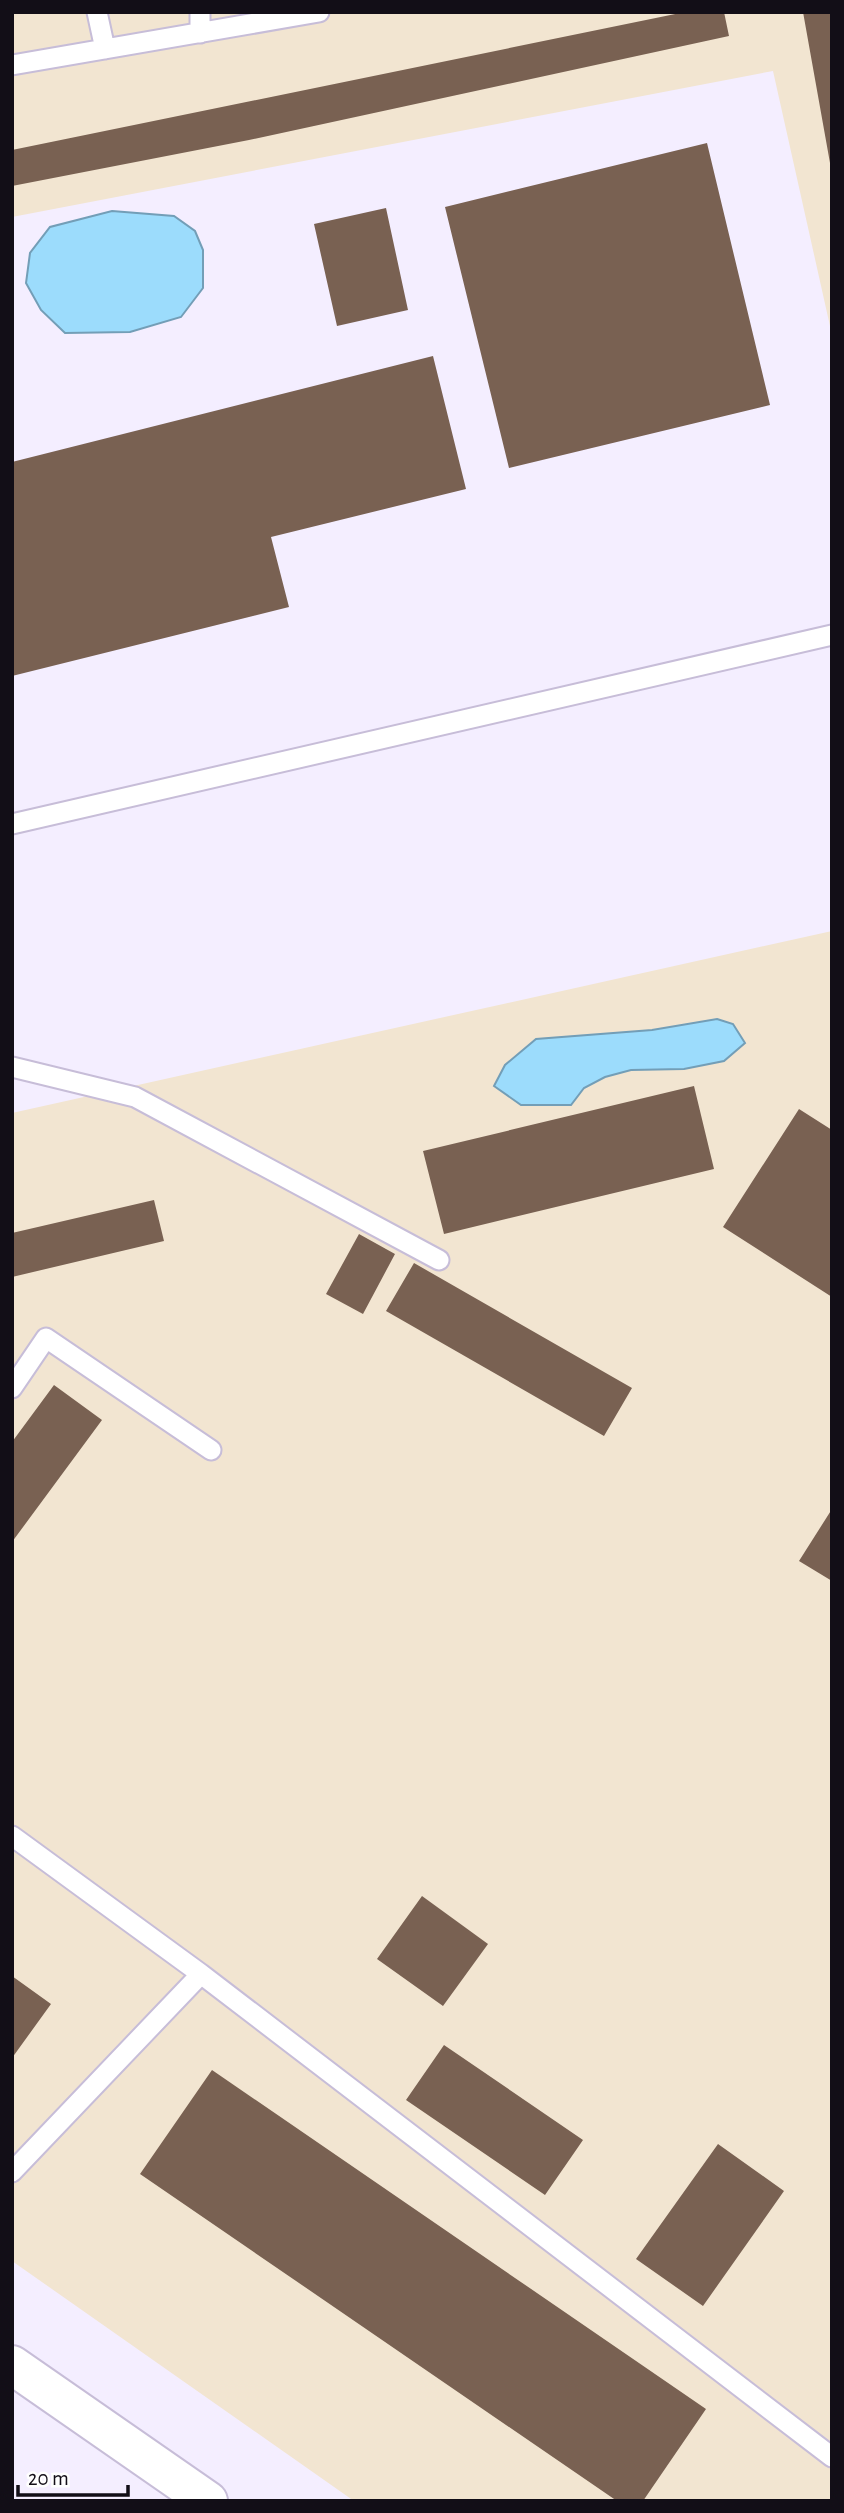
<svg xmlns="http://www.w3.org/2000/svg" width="844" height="2513" viewBox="0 0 844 2513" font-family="'Alegreya Sans',sans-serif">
<rect width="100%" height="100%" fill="#f4eeff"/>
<path fill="#f2e5d1" d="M12 12H832V335L773 71 12 217Z
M832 931V2501H354L12 2261V1113Z"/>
<path fill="#9cdcfc" stroke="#739eb7" stroke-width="2" d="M112 211 174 216 195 231 203 250V288L181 317 130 332 65 333 41 310 26 283 30 253 50 227Z
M717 1019 733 1024 745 1043 724 1061 684 1069 631 1070 605 1077 584 1088 571 1105H521L494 1086 505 1065 536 1039 652 1030Z"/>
<path fill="#796152" d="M685 12H724L729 36 249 140 12 186V150Z
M803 12H832V163H830Z
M707 143 770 405 509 468 445 207Z
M386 208 408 310 337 326 314 224Z
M433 356 466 489 271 537 289 607 12 676V462Z
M694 1086 714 1169 444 1234 423 1151Z
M799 1109 832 1130V1297L723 1227Z
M154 1200 164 1241 12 1277V1233Z
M359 1234 395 1254 363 1314 326 1294Z
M414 1263 632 1388 604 1436 386 1311Z
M54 1385 102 1420 12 1542V1442Z
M832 1509V1581L799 1561Z
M422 1896 488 1944 443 2006 377 1959Z
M12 1976 51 2004 12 2058Z
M444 2045 583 2140 545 2195 406 2100Z
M212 2070 706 2409 643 2501H617L140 2174Z
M718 2144 784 2191 703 2306 636 2259Z"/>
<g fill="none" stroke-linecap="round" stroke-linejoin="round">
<g stroke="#c7bdd8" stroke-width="23">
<path id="service" d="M97 12 105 49
M200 12V33
M12 65 319 12
M12 824 832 635
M12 1067 135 1097 439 1260
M12 1388 46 1338 211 1450
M12 1836 201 1974 12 2172
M201 1974 832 2457"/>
</g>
<g stroke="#c7bdd8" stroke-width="42">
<path id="minor" d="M12 2365 208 2501"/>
</g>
<use href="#service" stroke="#fff" stroke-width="19"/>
<use href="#minor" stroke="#fff" stroke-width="38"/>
</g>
<rect width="844" height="2513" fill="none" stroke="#120e17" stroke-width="28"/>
<path d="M18 2485v10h110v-10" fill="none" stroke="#120e17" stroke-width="3.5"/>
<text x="28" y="2485" font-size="21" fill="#120e17" stroke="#fefefe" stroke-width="5" paint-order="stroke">20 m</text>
</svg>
